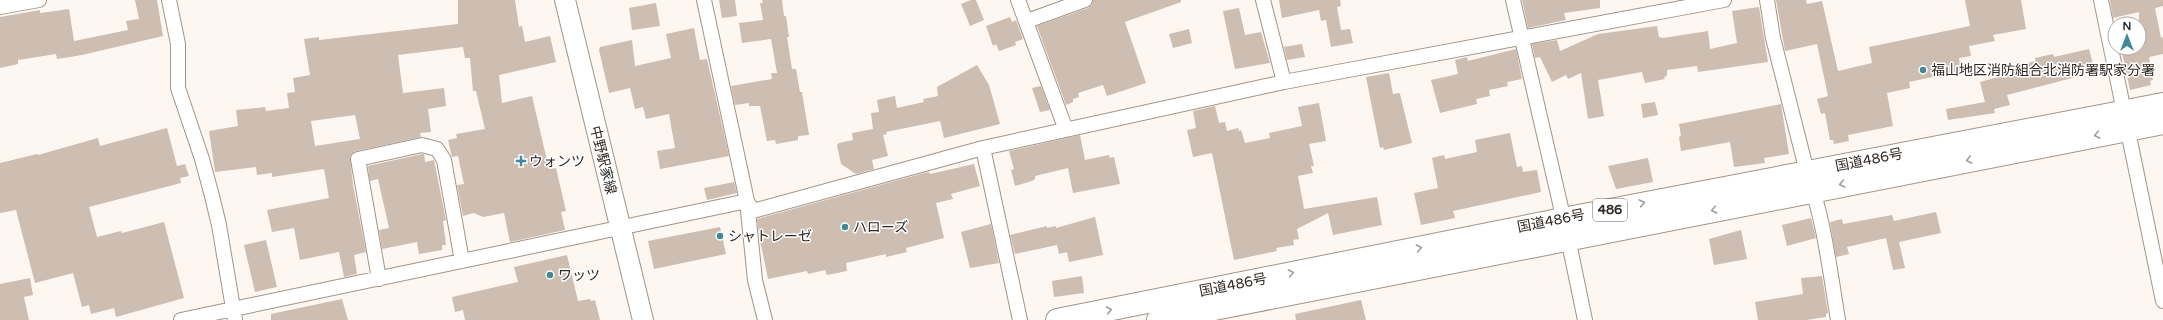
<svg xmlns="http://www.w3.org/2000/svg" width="2163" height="320" viewBox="0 0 2163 320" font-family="'Varela Round','Noto Sans JP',sans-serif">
<rect width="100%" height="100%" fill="#fdf6f1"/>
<path fill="#cdbeb1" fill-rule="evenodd" d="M135 0H157L163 36 82 55 57 59 56 54 18 60V64L0 68V17L40 10V13L69 9 74 41 128 30 126 21 139 19Z
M458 0H515L519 27 522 26 525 42 550 36 556 62 499 75 502 103 532 96 549 169 556 168 566 211 561 212 565 230 510 242 504 213 483 217 474 213 463 216 457 185 464 184 458 156 452 157 448 140 457 138 456 134 485 129 476 91H473L470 58H465L463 47 398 55 403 93 444 88 446 106 428 109 431 132 420 133 421 137 356 151 350 156 353 185 366 252 354 255 357 274 344 277 339 252 300 260 294 228 272 232 267 210 329 198 324 169 272 177V173L257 175 256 167 215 172 209 131 238 126 236 110 265 107 266 111 289 108 287 93 295 92 293 78 310 75 304 39 319 37V40L458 24ZM355 115 360 139 315 146 311 121Z
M719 0H735L737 16 722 18Z
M762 0H782L784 16H786L789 37H787L792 69H796L800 92H802L809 135 798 136V140L776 144 775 140 767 141 760 106H749V103L735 105 731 86 772 79 771 73H777L771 39 742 43 739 23 763 20 760 3H763Z
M971 0H976L984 20 970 26 961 4Z
M1093 0H1181V2L1125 22 1146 83 1107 96 1103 85 1078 93 1079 97 1073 99V102L1066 105 1037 26 1088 8 1092 5Z
M1279 0H1340L1341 6 1337 7 1341 30 1350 29 1353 43 1331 47 1326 20 1321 21 1319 10 1282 18Z
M1522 0H1600V8L1564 13 1566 20 1528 28Z
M1776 0H1806L1807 4 1822 1 1838 71 1872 63 1869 47 1970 26 1965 0H2021L2026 29 1993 35 1995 41 1969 46 1971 56 1959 58 1961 71 1909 82 1910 88 1887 93 1893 126 1848 135 1849 141 1834 144 1833 140H1830L1825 113 1821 114 1817 99 1828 96 1817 44 1785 51Z
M2110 0H2163V6L2155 8 2161 38 2163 37V54L2149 57 2153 80 2150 81 2151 85 2130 90 2121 48H2139V12L2113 18Z
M656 3 660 26 632 30 629 8Z
M1759 7 1768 62 1698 72 1697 66 1667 70V76L1664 77 1665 79 1645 83 1642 72 1598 80 1604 116 1588 119 1581 73 1568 79 1566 75 1552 82 1540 57 1535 58 1532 44 1557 40 1560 51 1598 34 1657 26 1659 37 1663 38 1708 31 1710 49 1737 43 1732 11Z
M1239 8 1245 35 1261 32 1270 63 1235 69 1223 11Z
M1010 17 1012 22 1016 20 1023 39 1015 42 1016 45 999 51 996 44 993 46 986 26Z
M694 28 700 60 707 59 729 156 660 169 657 151 675 148 669 114 646 119 643 107 635 109 630 88 609 93 599 50 600 47 632 40 635 66 671 58 666 34Z
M1189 29 1192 43 1173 48 1169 34Z
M1302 44 1305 57 1287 60 1284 47Z
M1516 49 1522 79 1507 82 1508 86 1489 90 1490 96 1476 99 1477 104 1440 113 1431 80 1458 74 1455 60 1467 57 1468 61Z
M2089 49 2095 72 2007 95 2010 105 1994 109 1995 113 1948 120 1946 109 1985 102 1980 82 2015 72 2014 67 2035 61V58L2053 54 2054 57Z
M977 65 989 85 1000 124 944 138 940 121 886 132 887 134 883 135 888 156 872 160 874 169 856 174 841 164 837 145 839 143 853 140 852 133 873 129 871 113 879 112 877 100 895 96 897 108 924 102 923 99 938 96 937 87Z
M1389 73 1393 94 1399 93 1400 94 1412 143 1384 150 1383 147 1380 148 1366 77Z
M1041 86 1050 110 1040 112 1032 88Z
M1655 102 1658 115 1643 118 1641 104Z
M1319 103 1326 141 1309 144 1314 166H1311L1313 173 1298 176 1304 209 1377 197 1382 225 1333 235 1328 213 1297 229 1299 239 1293 240 1294 245 1276 248 1277 251 1234 260 1212 153 1193 157 1187 130 1196 128 1193 111 1215 106 1219 123 1225 122 1227 131 1238 128 1239 131 1241 130 1245 143 1270 138 1269 133 1302 126 1298 107Z
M1781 104 1789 154 1764 158 1765 163 1734 167 1730 142 1681 151 1679 137 1681 136 1679 124Z
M167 128 177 166 185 164 189 176 180 178 181 183 89 207 97 237 121 231 122 233 164 222 184 298 116 317 114 308 91 314 89 305 82 307 73 273 35 283 16 210 0 213V163L37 154 38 155 98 138 100 146Z
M1510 133 1517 167 1522 166 1523 172 1537 170 1541 192 1453 211 1455 218 1421 225 1414 193 1438 188 1432 158 1444 155 1445 159 1477 152 1475 140Z
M1080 135 1085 160 1109 155 1110 158 1114 157 1120 184 1073 193 1068 168 1035 176V179L1032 181 1015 186 1011 170 1014 169 1009 151Z
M422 154H424L425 162 434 160 446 220 443 221 446 245H442V250L419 254 417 242 382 249 379 230 389 228 378 179 370 181 368 166Z
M1648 158 1653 182 1616 189 1608 166Z
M974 164 980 186 951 194 953 199 936 203 944 238 906 248 907 252 886 257V254L846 263 847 271 827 275 825 270 808 274 807 271 768 279 760 240 757 219 924 173 929 172 930 174Z
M734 182 737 193 707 200 704 188Z
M1936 212 1941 233 1899 242 1905 268 1893 270 1886 238 1847 247 1849 254 1836 257 1830 222 1842 219 1843 224 1892 215 1894 221Z
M1095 217 1103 255 1069 262 1067 252 1059 254 1057 245 1015 254 1010 235 1047 226V228L1056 226V228Z
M1811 218 1816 238 1787 246 1782 225Z
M991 224 999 263 970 268 961 232Z
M720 227 726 254 654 269 648 241Z
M1741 230 1747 259 1714 265 1709 239Z
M266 240 277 287 255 292 244 245Z
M567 255 578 301 590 299 591 301 595 300 600 320H465L463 310 455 312 452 297 518 282 514 267Z
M1082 276 1084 293 1054 297 1052 281Z
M1822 276 1828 313 1826 314V317L1806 320H1758L1755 302 1803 294 1801 278Z
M30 278 33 295 24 297 29 320H0V284Z
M342 299 348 320H271V314Z
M1361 300 1366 320H1296L1295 314Z"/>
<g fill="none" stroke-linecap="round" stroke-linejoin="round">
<g stroke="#a29487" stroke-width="16">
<path id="street" d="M169 0 178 44V88L202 159 212 196 219 225 235 320
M704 0 747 201 755 280 765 320
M1018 0 1066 130
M1263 0 1284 82
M1513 0 1568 238 1585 320
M1767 0 1773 38 1807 172C1824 219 1830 271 1838 320
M2101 0 2163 301
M0 7 39 0
M1027 21 1085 0
M983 148 1020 320
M379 279 358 159 422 145 437 149 444 160 462 261
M181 320 747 201 753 211 983 148 1284 82 1724 0"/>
</g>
<g stroke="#a29487" stroke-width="22">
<path id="secondary" d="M565 0 643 320"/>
</g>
<g stroke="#a29487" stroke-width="24">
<path id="highway" d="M1057 320 1563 219 2163 104
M1158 320 2163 123"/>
</g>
<use href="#street" stroke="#fff" stroke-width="14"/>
<use href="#secondary" stroke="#fff" stroke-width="20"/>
<use href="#highway" stroke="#fff" stroke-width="22"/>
</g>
<defs><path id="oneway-chevron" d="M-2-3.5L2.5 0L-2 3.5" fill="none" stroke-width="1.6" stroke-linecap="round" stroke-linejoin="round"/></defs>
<g stroke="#a19e9c">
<use href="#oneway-chevron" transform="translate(2097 135) rotate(169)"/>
<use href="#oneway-chevron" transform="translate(1969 160) rotate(169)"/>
<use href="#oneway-chevron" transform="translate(1842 184) rotate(169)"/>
<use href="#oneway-chevron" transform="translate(1642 203) rotate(-11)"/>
<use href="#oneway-chevron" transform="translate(1714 210) rotate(169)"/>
<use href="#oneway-chevron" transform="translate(1419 248) rotate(-11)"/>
<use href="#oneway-chevron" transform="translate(1291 273) rotate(-11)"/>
<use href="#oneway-chevron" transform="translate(1109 310) rotate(-11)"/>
</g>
<g fill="#438896" stroke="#fff" stroke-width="1.5">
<circle cx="1923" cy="70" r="4"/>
<path d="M519 155h4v4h4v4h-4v4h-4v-4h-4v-4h4z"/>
<circle cx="845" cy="227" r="4"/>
<circle cx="720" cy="236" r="4"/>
<circle cx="550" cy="275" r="4"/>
</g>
<g text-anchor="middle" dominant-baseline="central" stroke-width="3" stroke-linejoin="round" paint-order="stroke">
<rect fill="#fff" stroke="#6d6865" stroke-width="1" x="1593" y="199" width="34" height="22" rx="3"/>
<g font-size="13" font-weight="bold" fill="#2e2823">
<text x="1610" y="210">486</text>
</g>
<g font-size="14" fill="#2e2823" stroke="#fff" text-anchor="start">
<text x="1931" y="70">福山地区消防組合北消防署駅家分署</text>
<text x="529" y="161">ウォンツ</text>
<text x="853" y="227">ハローズ</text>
<text x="728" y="236">シャトレーゼ</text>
<text x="558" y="275">ワッツ</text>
</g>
<g font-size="14" fill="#2e2823" stroke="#fff">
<text transform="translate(603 160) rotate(76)">中野駅家線</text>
<text transform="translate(1869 160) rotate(-11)">国道486号</text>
<text transform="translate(1551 221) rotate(-11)">国道486号</text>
<text transform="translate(1233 285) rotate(-11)">国道486号</text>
</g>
</g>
<g transform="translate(2127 36)"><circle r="19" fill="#ffffff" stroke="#aba9a7"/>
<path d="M0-3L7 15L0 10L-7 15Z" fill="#438896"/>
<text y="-6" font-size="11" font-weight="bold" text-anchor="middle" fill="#2e2823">N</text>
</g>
</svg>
